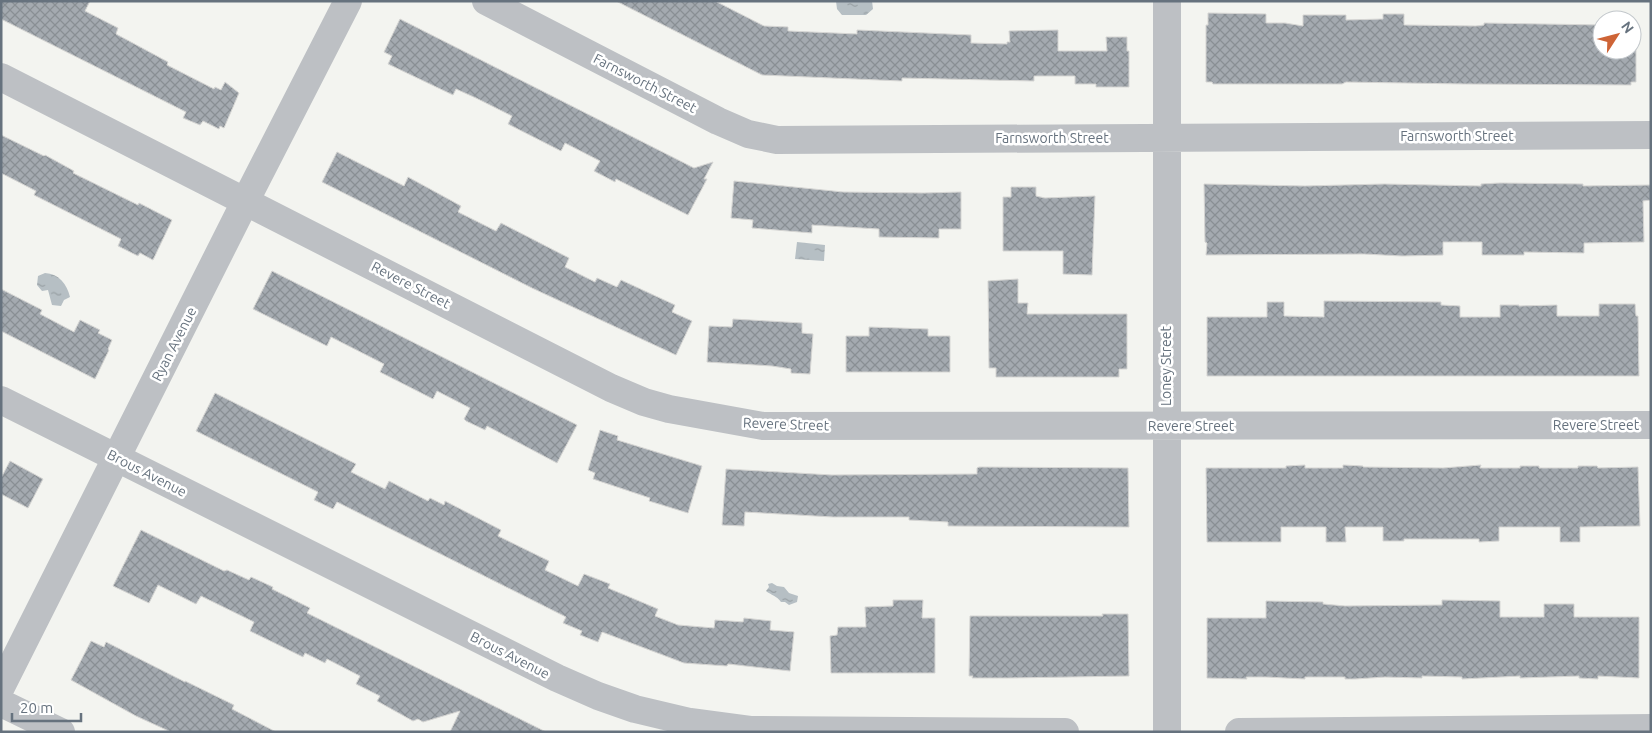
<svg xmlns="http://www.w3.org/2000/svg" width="1652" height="733" viewBox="0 0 1652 733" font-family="Ubuntu,sans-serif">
<defs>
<pattern id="water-ripples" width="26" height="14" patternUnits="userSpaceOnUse" patternTransform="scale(1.25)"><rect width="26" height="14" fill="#b6bfc4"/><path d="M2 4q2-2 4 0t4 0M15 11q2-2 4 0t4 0" fill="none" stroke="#98a0a4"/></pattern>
<pattern id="building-cross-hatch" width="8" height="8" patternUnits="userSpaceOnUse" patternTransform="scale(1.25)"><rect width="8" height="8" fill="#a4aab0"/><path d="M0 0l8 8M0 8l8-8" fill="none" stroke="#898f94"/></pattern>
</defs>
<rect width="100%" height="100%" fill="#f3f4f0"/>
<path fill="url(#water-ripples)" d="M836 1H872L873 9 866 15H842L837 9Z
M797 242 825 245 824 261 795 259Z
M45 273C59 274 67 284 70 297L64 300 61 306 52 305 48 290 42 291 37 285 38 276Z
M772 583 777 586 784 587 789 593 798 596 797 602 789 605 785 602H781C777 596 771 595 766 591L769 587 768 584Z"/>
<path fill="url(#building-cross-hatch)" stroke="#d5d5d3" d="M1 1H90L85 11 118 28 116 34 168 62 167 65 214 89 215 87 221 90 225 82 239 93 224 128 220 126 219 129 203 121 200 125 183 118 186 112 1 19Z
M616 1H715L764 26 788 27V31L857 34V30L971 35V43L1007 44V42H1010L1009 31 1058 30V51H1107L1106 37H1127V51H1129V87H1096V84H1075V76H1034V81L902 78V81L762 75Z
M1208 13 1266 14V23H1285L1303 26V15H1346V20L1383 19V14H1404V25L1476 26 1484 25V23L1602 25V50H1632V25H1636V82H1631V85L1465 84 1346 82 1342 84H1213L1212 82H1206V25H1208Z
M400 19 694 168 713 162 704 179H707L688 215 616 179 615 182 594 171 600 161 565 143 561 151 508 124 512 116 476 98 456 89 453 95 388 64 392 56 384 52Z
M1 135 44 156 45 155 74 171 73 173 138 205 139 203 172 220 153 260 140 253 138 256 118 246 121 239 34 195 36 191 1 173Z
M337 152 404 186 408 177 461 206 458 212 496 231 501 223 569 258 565 267 595 282 597 278 617 287 621 280 675 305 672 312 692 321 676 355 532 288 322 182Z
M734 181 843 192 924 193 961 192V229H939V238L879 237V229L812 225V233L752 228 753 220 731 218Z
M1500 183 1583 184V186L1651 185V200L1643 201 1644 242 1584 243V253L1524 252V255H1482V242H1443V255L1402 256 1364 254 1206 255 1207 243 1205 242 1204 184 1305 186 1384 184 1481 186V184Z
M1011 187H1036V196L1045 198 1095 196 1092 275 1063 274V251H1003V197H1011Z
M272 271 577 425 557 463 487 426 485 430 466 421 464 419 470 408 437 391 433 399 380 372 384 364 331 337 327 346 253 309Z
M1018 279V303H1028L1027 314H1127V369H1119V377H996V368H989L988 281Z
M1 289 42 310 40 314 74 332 80 320 100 330 98 333 112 340 108 349 109 350 95 379 1 331Z
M1324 301 1441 302V305L1460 306V317H1500V305H1519V306L1557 305V316H1599V304H1635L1636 316H1638L1639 376H1207V317H1267V302H1284V316L1324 317Z
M733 319 802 323V333L813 334 810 374 791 373V369L772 366 707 362 709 326 732 327Z
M869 327 928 329V336H950V372H846V336H869Z
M215 393 356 464 351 472 385 489 389 481 428 501 430 498 444 505 445 501 501 530 498 536 549 561 545 570 578 586 584 574 610 584 608 588 658 609 655 616 678 625 714 628 715 620 743 622 744 618 771 621 770 630 794 632 790 671 728 664 727 666 684 663 602 632 598 642 580 635 582 631 563 623 566 617 337 502 333 509 314 500 318 492 196 431Z
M600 430 618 436 617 440 702 466 688 513 649 501 650 498 593 479 595 473 588 470Z
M10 461 43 479 28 508 1 494V478Z
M1305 465V468H1343V465L1363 466V467L1443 468 1481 465 1480 468H1520V466H1539V468H1578V466H1597L1598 468 1638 467 1640 526 1580 527V542H1560V527H1499V541L1479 542V539H1404V541H1383V527H1345L1346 542H1326V527H1281V542H1207L1206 468H1286V466Z
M979 467 1128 468 1129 527 948 526V522L909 520V517H833L745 512 744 526 722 525 726 469 832 475 977 474V468Z
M141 530 224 571 227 570 249 580 251 577 273 587 272 589 310 608 307 613 546 732H450L460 711 423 722 418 719 413 721 377 701 380 696 356 684 360 676 327 659 325 663 305 653 303 657 250 631 254 622 201 596 196 604 158 585 149 603 113 586Z
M893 600H923L922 618H935V673H831L830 636 837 635 838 627H866L865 607 893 606Z
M1442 600 1500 601V617H1544V604H1574V617H1639V678L1598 676V679L1579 678V676L1520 678V676L1462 679V677L1422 676V678L1385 677 1355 679H1345V677H1305V679L1266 677H1246L1247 679 1207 678V618H1266V601L1323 602V604L1345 606 1442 605Z
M1102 614H1128L1129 676 1009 678H972L973 676H969L970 616H1103Z
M91 641 104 647 106 642 185 682V681L234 705 232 709 276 732H171L136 716 71 680Z"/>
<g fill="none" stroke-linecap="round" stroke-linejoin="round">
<path stroke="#bdc0c4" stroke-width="28" d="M486 1 718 121 748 134 777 140 1651 135
M1 77 611 388 644 402 669 409 763 426 1651 425
M1 400 557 678 598 696 635 709 690 722 750 730 1065 732
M1 687 246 200 348 1
M1 703 61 732
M1167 732V1
M1239 732 1651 728"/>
</g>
<g text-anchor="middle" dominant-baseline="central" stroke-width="5" stroke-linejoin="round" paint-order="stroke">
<g font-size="14" fill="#66727e" stroke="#fff">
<text transform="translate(645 83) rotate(27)">Farnsworth Street</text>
<text x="1457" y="136">Farnsworth Street</text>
<text x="1052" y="138">Farnsworth Street</text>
<text transform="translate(411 285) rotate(27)">Revere Street</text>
<text transform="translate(174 344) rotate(-63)">Ryan Avenue</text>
<text transform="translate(1166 366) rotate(-90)">Loney Street</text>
<text transform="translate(786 424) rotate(2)">Revere Street</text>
<text x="1596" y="425">Revere Street</text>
<text x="1191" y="426">Revere Street</text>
<text transform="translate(147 473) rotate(27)">Brous Avenue</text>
<text transform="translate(510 655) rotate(27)">Brous Avenue</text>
</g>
</g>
<rect width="1652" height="733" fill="none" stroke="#66727e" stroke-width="5"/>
<g transform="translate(1617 35) rotate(54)"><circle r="24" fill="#ffffff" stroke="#c2c7cb"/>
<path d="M0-4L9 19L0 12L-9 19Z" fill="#ce6436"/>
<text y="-8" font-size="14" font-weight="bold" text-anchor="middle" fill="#66727e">N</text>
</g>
<path d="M12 713v8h69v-8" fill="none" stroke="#66727e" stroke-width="2.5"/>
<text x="20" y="713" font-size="15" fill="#66727e" stroke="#ffffff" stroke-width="4" paint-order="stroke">20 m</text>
</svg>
